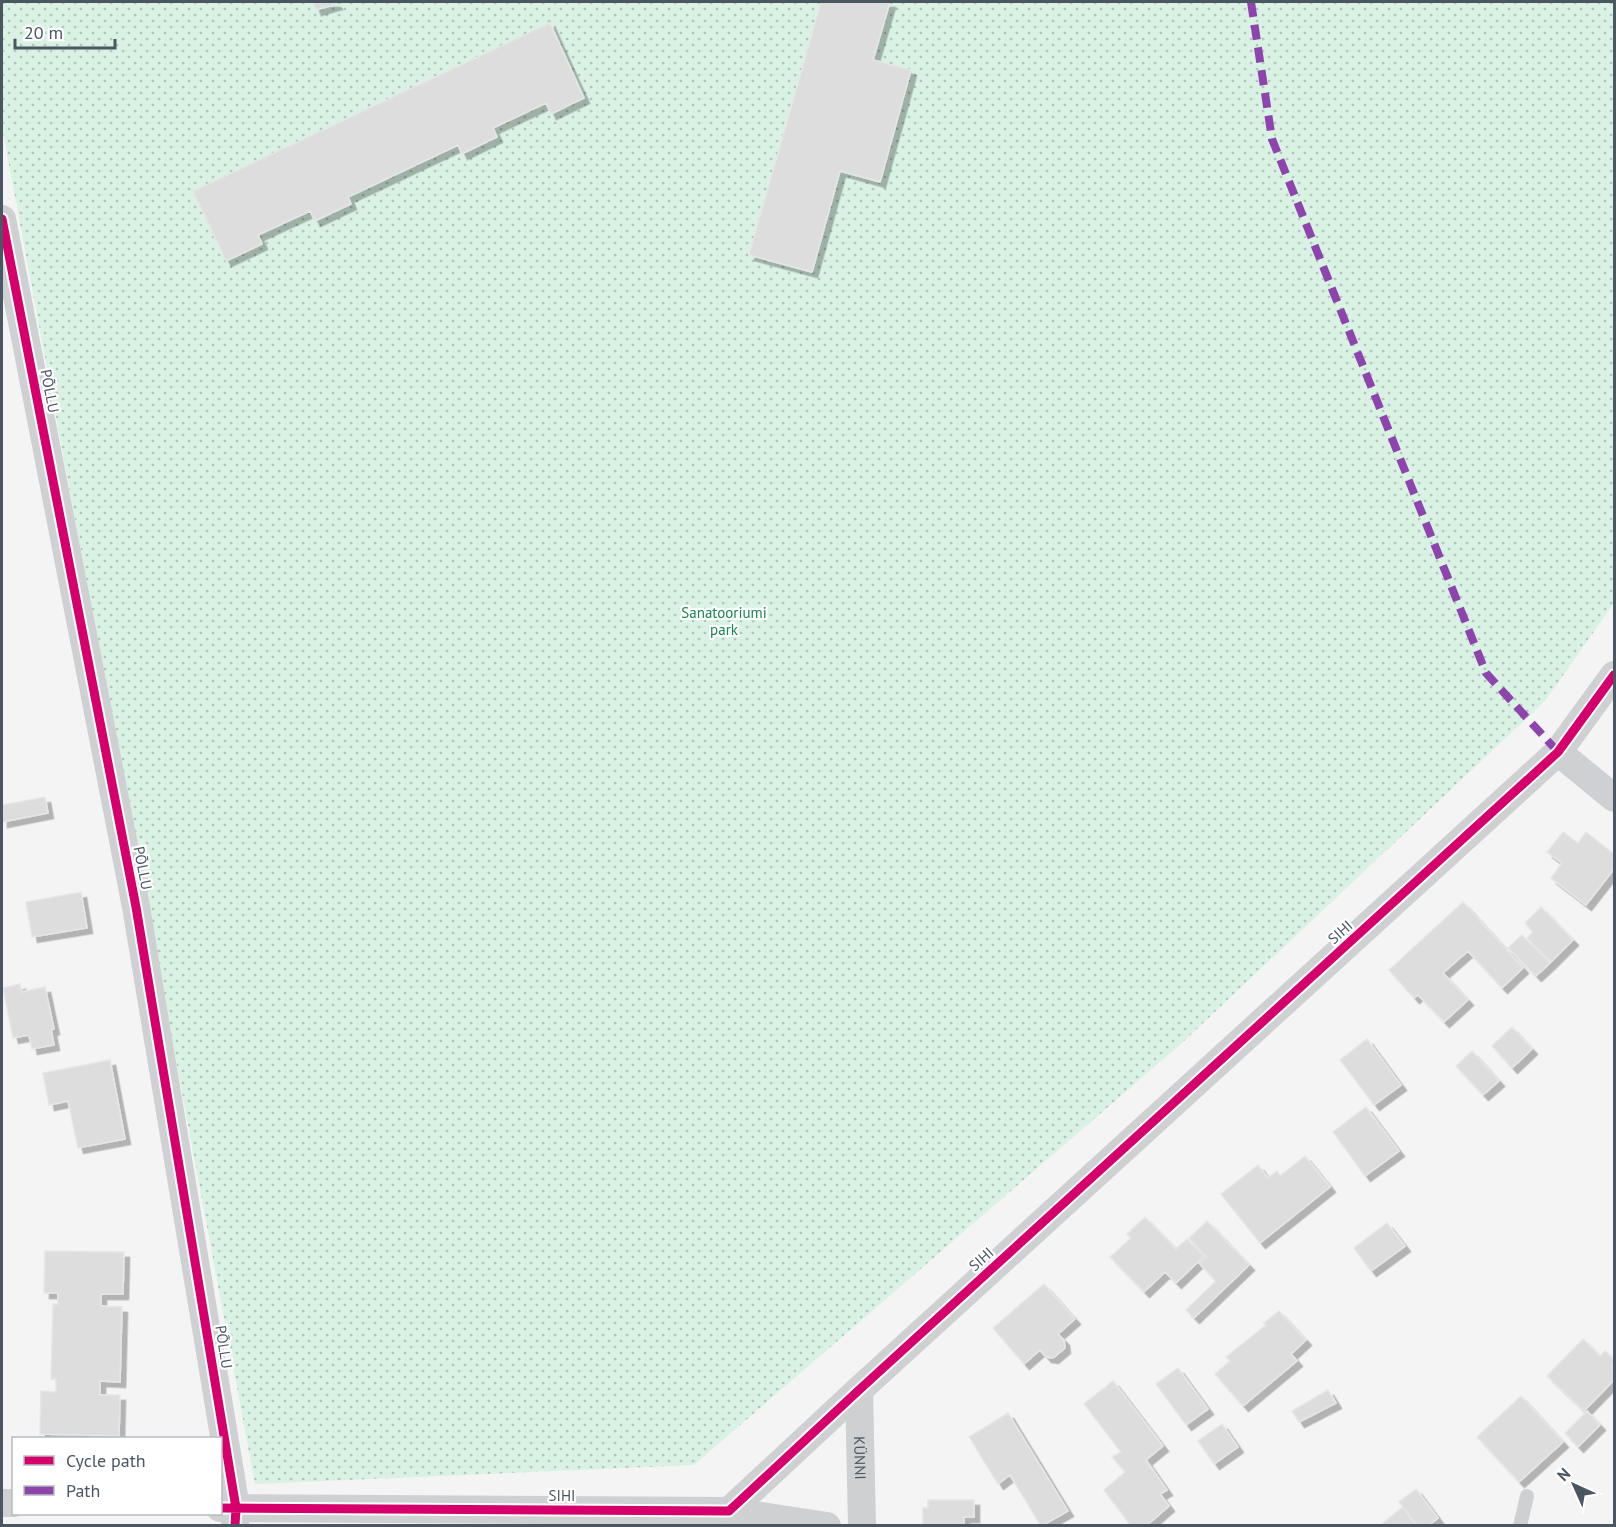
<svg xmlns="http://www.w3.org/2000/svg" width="1616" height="1527" viewBox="0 0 1616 1527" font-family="'PT Sans',sans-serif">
<defs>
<pattern id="park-dots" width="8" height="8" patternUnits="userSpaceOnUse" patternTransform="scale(1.5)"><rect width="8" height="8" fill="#d9f2e3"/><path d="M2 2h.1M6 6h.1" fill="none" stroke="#b2c7bb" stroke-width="1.8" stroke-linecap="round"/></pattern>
<filter id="shadow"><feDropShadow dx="5.5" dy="5.5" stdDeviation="0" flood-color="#0004"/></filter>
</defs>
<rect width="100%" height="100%" fill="#f4f4f4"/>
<path fill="url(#park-dots)" d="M2 2H1614V603L1545 701 1182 1043 694 1465 255 1484 2 127Z"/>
<path fill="#ddddde" stroke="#e5e6e7" stroke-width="1.5" filter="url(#shadow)" d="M313 2H335L337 4 316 10Z
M821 2H890L873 60 911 70 880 182 840 171 812 272 749 255Z
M550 23 584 98 551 114 546 103 493 128 497 137 462 154 458 145 348 197 351 204 315 221 310 211 258 235 262 244 226 261 193 191Z
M45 797 48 813 2 822V805Z
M1563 832 1578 843 1586 832 1614 854V869L1586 905 1551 878 1562 863 1547 852Z
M81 892 87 928 32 937 26 902Z
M1463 902 1523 968 1502 988 1468 951 1443 973 1468 1000 1444 1022 1418 995 1414 998 1389 970Z
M1541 907 1573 940 1551 962 1527 938 1533 932 1525 923Z
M1522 935 1550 963 1536 976 1508 948Z
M20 984 21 992 45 987 54 1029 51 1030 54 1045 32 1049 29 1035 13 1038 3 988Z
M1512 1027 1532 1049 1512 1068 1492 1046Z
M1367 1039 1401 1085 1374 1105 1340 1060Z
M1472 1051 1499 1081 1483 1095 1456 1066Z
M110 1060 125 1139 78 1148 68 1101 49 1105 43 1073Z
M1366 1107 1399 1151 1365 1176 1333 1132Z
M1305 1156 1330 1187 1260 1243 1221 1194 1258 1165 1268 1178 1277 1171 1280 1176Z
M1145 1217 1176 1249 1187 1239 1204 1256 1176 1283 1165 1272 1144 1292 1110 1257 1131 1238 1127 1234Z
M1207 1221 1249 1265 1194 1318 1186 1310 1216 1281 1199 1263 1206 1257 1189 1238Z
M1387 1223 1405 1246 1371 1271 1354 1248Z
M45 1251 124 1252 123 1294H101V1306L122 1307 120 1382 100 1381V1395H120L119 1436 40 1434 41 1391 56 1392V1379H51L53 1304H58V1293H44Z
M1044 1284 1075 1319 1058 1334 1064 1340 1065 1348 1053 1358 1046 1357 1040 1350 1024 1364 993 1328Z
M1279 1311 1306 1340 1291 1354 1297 1361 1243 1406 1215 1374 1230 1361 1226 1357 1266 1325 1264 1323Z
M1583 1339 1600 1356 1605 1351 1614 1359V1365L1612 1368 1614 1370V1380L1584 1411 1547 1376Z
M1178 1368 1208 1409 1186 1425 1156 1384Z
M1113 1381 1163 1446 1146 1460 1167 1490 1160 1494 1169 1506 1146 1526H1131L1104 1490 1125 1472 1112 1457 1121 1452 1084 1404Z
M1328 1390 1336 1403 1299 1422 1292 1411Z
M1521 1396 1563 1442 1519 1482 1477 1437Z
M1587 1411 1600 1425 1578 1447 1565 1433Z
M1008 1413 1068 1511 1041 1526 1010 1475 998 1484 969 1437Z
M1222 1424 1238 1447 1214 1464 1198 1441Z
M1416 1489 1438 1518 1428 1526H1417L1399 1502Z
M928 1500H974V1517H964V1526H923V1508H928Z
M1403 1507 1417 1526H1379Z"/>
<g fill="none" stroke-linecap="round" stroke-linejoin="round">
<path stroke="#ced0d2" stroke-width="14" d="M1520 1526 1527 1496"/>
<g stroke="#ced0d2" stroke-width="28">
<path d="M2 219 136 907 236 1508 235 1526"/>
<path d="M1558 752 1614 798"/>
<path id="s1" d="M859 1390 862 1526"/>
<path d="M2 1503H14"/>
<path d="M220 1508 729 1511 859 1390 1558 752 1614 675"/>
<path d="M729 1511 827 1526"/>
</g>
<path stroke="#8e44ad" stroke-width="8" stroke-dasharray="15 8" stroke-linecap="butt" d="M1251 2 1272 139 1486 673 1558 752"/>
<g stroke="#fff" stroke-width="13">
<path id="cycleway" d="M2 219 136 907 236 1508 235 1526
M220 1508 729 1511 859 1390 1558 752 1614 675"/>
</g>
<use href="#cycleway" stroke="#d6006c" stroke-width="9"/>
</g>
<g text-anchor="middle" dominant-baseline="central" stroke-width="4.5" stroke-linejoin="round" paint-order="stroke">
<g font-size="15" fill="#4a5661" stroke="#fff">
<text transform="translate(50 391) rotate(79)">PÕLLU</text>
<text transform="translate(143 868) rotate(79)">PÕLLU</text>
<text transform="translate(1340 932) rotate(-42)">SIHI</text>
<text transform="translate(981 1259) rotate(-42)">SIHI</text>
<text transform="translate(224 1347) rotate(81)">PÕLLU</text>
<text stroke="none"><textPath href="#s1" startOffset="68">KÜNNI</textPath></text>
<text x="562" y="1495">SIHI</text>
</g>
<g font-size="15" fill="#17864f" stroke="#fff">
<text x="724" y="612">Sanatooriumi<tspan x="724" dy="17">park</tspan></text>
</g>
</g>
<rect width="1616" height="1527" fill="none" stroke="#4a5661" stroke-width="6"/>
<rect x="12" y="1437" width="210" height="78" fill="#ffffff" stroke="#b7bbc0" stroke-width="1.5"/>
<rect x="24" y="1456" width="30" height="9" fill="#d6006c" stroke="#b7bbc0" stroke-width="1.5"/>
<text x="66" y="1467" font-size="18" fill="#4a5661">Cycle path</text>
<rect x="24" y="1486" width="30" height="9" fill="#8e44ad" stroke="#b7bbc0" stroke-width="1.5"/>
<text x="66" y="1497" font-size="18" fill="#4a5661">Path</text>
<g transform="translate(1574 1485) rotate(315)" stroke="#ffffff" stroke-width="4.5" paint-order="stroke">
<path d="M0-4.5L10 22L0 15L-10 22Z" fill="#4a5661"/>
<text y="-9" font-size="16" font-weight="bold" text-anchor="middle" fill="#4a5661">N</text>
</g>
<path d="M15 39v9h100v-9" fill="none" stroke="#4a5661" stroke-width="3"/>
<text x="24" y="39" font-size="18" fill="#4a5661" stroke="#ffffff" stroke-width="4.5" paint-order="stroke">20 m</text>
</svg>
